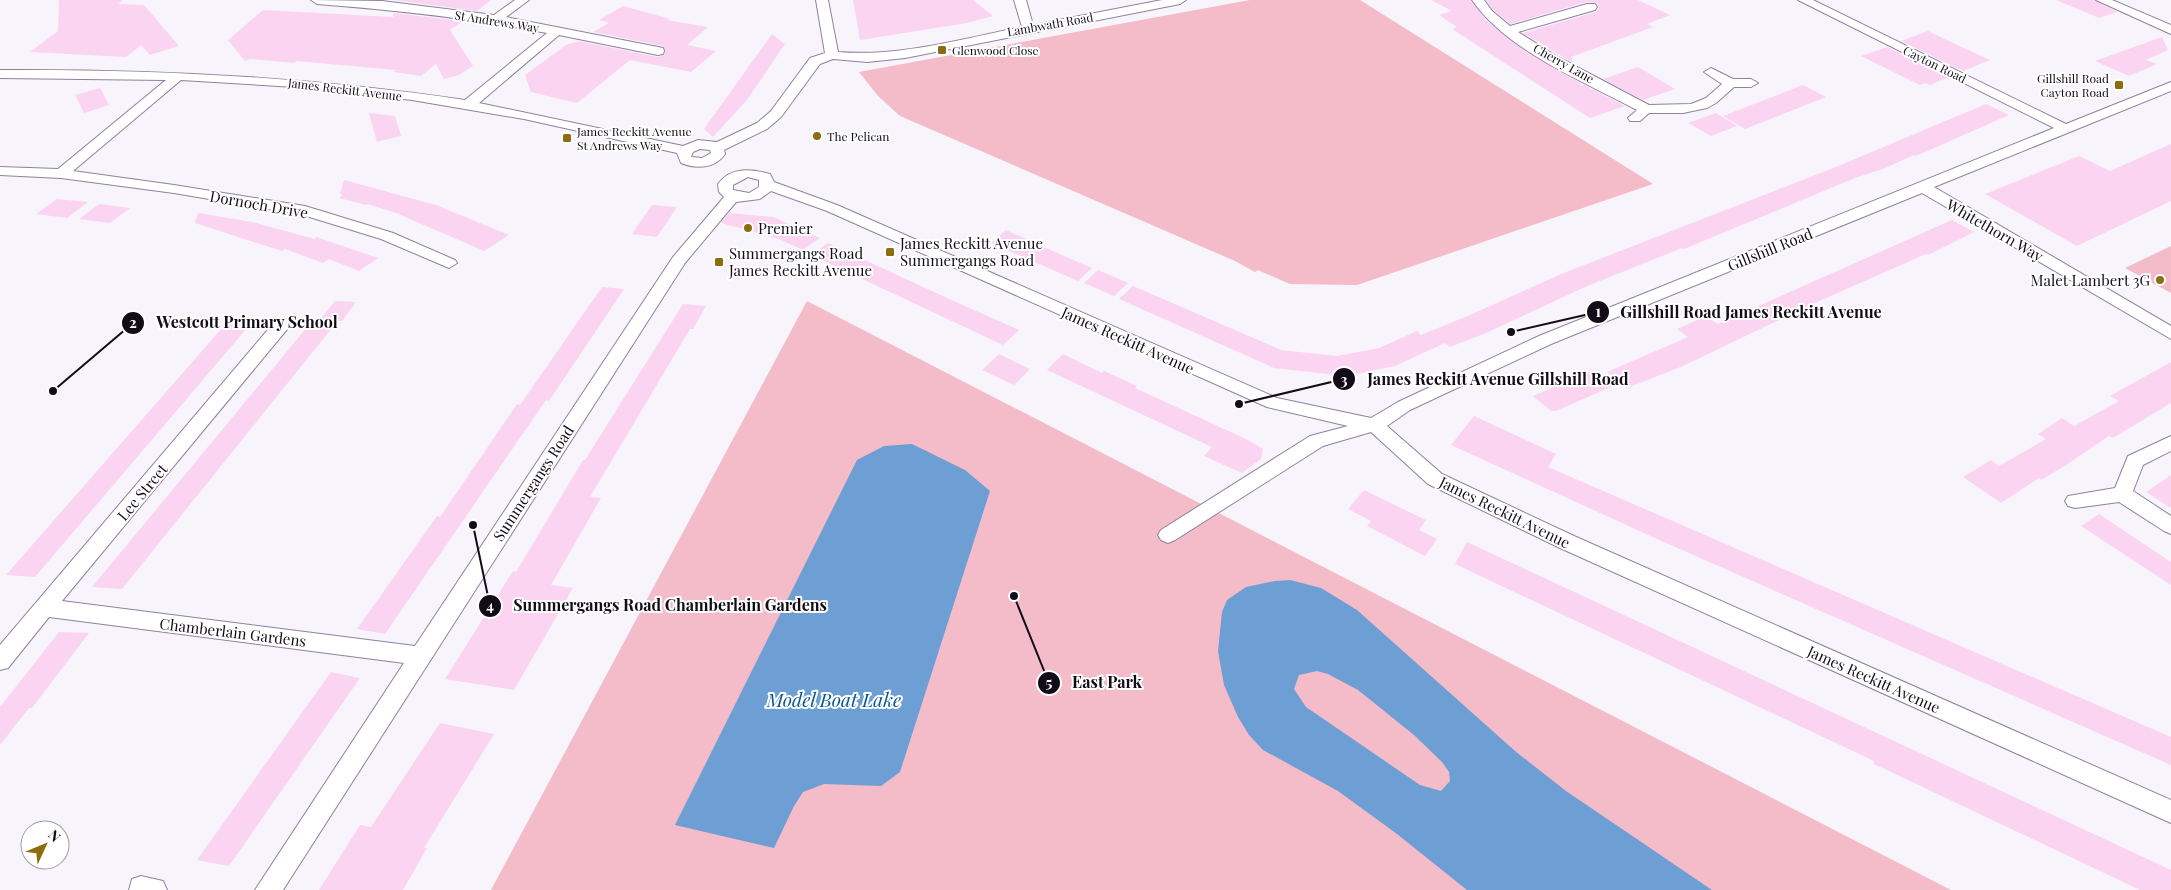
<svg xmlns="http://www.w3.org/2000/svg" width="2171" height="890" viewBox="0 0 2171 890" font-family="'Playfair Display',serif">
<rect width="100%" height="100%" fill="#f7f4fb"/>
<path fill="#f4bbc8" d="M1250 0H1360L1653 184 1357 285 1290 284 1258 270 1255 272 1235 261 900 116 878 96 859 72Z
M2171 246V293L2125 268Z
M807 301 1951 890H491Z"/>
<path fill="#6d9fd4" fill-rule="evenodd" d="M912 444 965 470 990 491 900 772 881 786 824 784 803 792 794 806 774 848 675 825 857 460 884 446Z
M1290 580 1321 588 1357 610 1515 751 1566 791 1712 890H1467L1397 834 1338 791 1263 750 1249 735 1238 717 1224 685 1218 651 1222 612 1227 600 1246 587 1275 581ZM1317 671 1328 674 1358 690 1414 735 1442 762 1449 772 1450 781 1441 791 1420 785 1306 707 1294 689 1299 675Z"/>
<path fill="#fbd4f1" d="M59 0H123L118 4 144 5 179 46 150 55 141 45 126 57 30 52 58 31Z
M394 0H491L477 11Z
M853 0H973L993 16 967 23 860 40Z
M1431 0H1470L1486 20 1524 51 1580 83 1581 86 1584 85 1625 106 1590 118 1452 29 1457 27 1439 15 1452 11Z
M1486 0H1638L1670 15 1647 24 1653 27 1571 57 1573 63 1523 33 1596 12 1599 8 1597 3 1586 2 1510 24 1493 10Z
M2056 0H2094L2117 12 2099 18Z
M623 6 670 19 667 20 708 27 687 45 716 51 691 72 630 60 577 103 531 92 525 75 566 45 578 41 658 57 665 55 663 46 593 32 609 23 599 20Z
M263 10 393 17V13L463 21 450 30 473 66 459 75 444 79 436 64 421 76 394 72 396 70 297 61 294 63 250 59 245 61 228 40Z
M1928 31 1955 44 1990 60 1963 71 1901 41Z
M772 34 785 44 747 100 713 137 704 129Z
M2162 37 2168 50 2146 60 2157 64 2129 76 2095 61Z
M1887 47 1949 77 1930 85 1925 83 1920 85 1861 56Z
M1638 67 1663 82 1675 89 1643 100 1603 79Z
M1803 85 1826 97 1745 129 1723 116Z
M100 88 109 105 84 113 75 95Z
M1986 104 2009 115 1916 156 1914 155 1883 169 1855 178 1684 249 1682 248 1585 287 1486 333 1450 347 1445 343 1395 366 1347 376 1274 368 1119 299 1133 286 1281 350 1337 356 1379 348 1417 331 1421 335 1470 315 1561 274 1831 169Z
M369 113 395 116 401 136 377 142Z
M1716 113 1737 126 1711 136 1688 123Z
M2171 144V201L2077 246 1985 194 2079 156 2110 171Z
M344 180 436 205 509 235 484 251 396 213 368 204 366 205 339 198 343 195 340 194Z
M57 199 88 202 67 218 36 214Z
M99 204 130 208 110 223 79 219Z
M652 205 677 207 657 237 632 234Z
M198 213 252 222 315 239 316 237 378 258 359 271 329 259 323 263 285 249 282 251 195 223Z
M729 213 773 217 820 238 803 250 779 239 721 223Z
M1952 220 1974 232 1928 255 1926 254 1808 306 1683 366 1627 388 1607 372 1688 337 1677 329 1706 316 1718 324Z
M1006 230 1055 252 1092 268 1078 281 991 243Z
M828 243 947 298 1019 330 1003 345 811 255Z
M1098 270 1112 276 1128 283 1114 296 1084 283Z
M602 287 624 289 549 401 546 400 385 634 357 629 437 516 440 517 517 404 520 405Z
M335 301 356 302 342 321 320 320Z
M683 304 706 306 693 329H690L590 497 601 498 551 585 573 588 514 690 445 679 513 571 516 572 583 460H585Z
M229 320 253 321 35 577 6 575Z
M308 326 332 328 122 589 92 587Z
M999 354 1030 369 1014 385 982 370Z
M1063 354 1102 373 1104 371 1137 386 1135 388 1248 440 1263 449 1261 459 1242 473 1204 456 1212 447 1047 370Z
M2171 362V403L2113 438 2109 436 2066 465 2041 480 2039 478 2001 503 1963 477 1991 460 1999 466 2046 439 2038 434 2062 418 2074 426 2119 401 2110 396Z
M1593 370 1613 386 1556 411H1551L1533 396Z
M1474 416 1556 454 1548 467 2171 737V765L1657 539 1451 445Z
M2171 475V508L2146 492Z
M1364 490 1426 520 1419 530 1437 539 1425 556 1367 526 1371 521 1348 509Z
M2099 514 2171 562V585L2081 526Z
M1467 542 2171 870V890H2140L1874 764V761L1455 564Z
M59 632 89 633 32 708H29L0 745V707Z
M331 672 360 678 229 866 197 860Z
M440 723 494 734 424 848H427L403 890H319L360 825 371 827Z"/>
<g fill="none" stroke-linecap="round" stroke-linejoin="round">
<g stroke="#8f819f" stroke-width="2">
<path id="minor" d="M311 0 382 1 494 15 515 0H529L506 17 663 48 664 51 663 54 658 55 559 35 479 103 683 146 698 140 717 142 757 123 771 111 810 58 825 53 816 0H828L838 52C900 57 961 39 1022 27L1014 0H1026L1033 25 1162 0H1186L1180 4 905 58 867 62 833 59 820 64 781 117 767 129 724 150 725 154C715 169 696 169 681 163L677 153 524 119 412 100 295 87 181 80 73 171 174 185 305 206 393 233 455 260 457 263 449 268 381 239 303 215 174 193 61 178 0 175V167L58 169 166 80 0 78V70C156 69 311 77 465 100L547 33C471 18 394 10 317 4ZM700 149 710 150 711 153 702 158 691 157 693 152Z
M1472 0H1484L1492 11 1510 26 1587 4H1595L1597 7 1595 10 1518 32 1558 57 1649 105 1691 104 1706 98 1722 84 1704 72 1711 68 1733 79H1751L1758 83 1751 87H1734L1716 103 1707 108 1683 113H1649L1640 121H1630L1628 118 1637 110C1583 81 1507 51 1472 0Z
M1798 0H1813L2066 124 2171 82V91L1934 187 2171 326V339L1922 193 1551 344 1410 410 1387 426 1442 474 1574 536 2171 800V823L1560 548 1428 484 1371 432 1323 446 1175 540 1168 543 1161 540 1158 535 1161 530 1310 436 1348 426 1267 407 827 211 771 191 760 199 736 202 685 263 283 890H255L404 663 49 617 8 668 0 670V645L277 319H289L291 323 289 327 62 601 415 646 673 257 724 197 719 192 718 184C731 166 752 169 770 174L774 182 837 205 1277 398 1371 418 1398 402 1539 336 2054 128ZM748 177 759 180V187L749 193 733 190V185Z
M2096 0H2112L2171 25V34Z
M2171 436V451L2143 465 2133 491 2171 516V534L2164 531 2119 502 2075 508 2068 506 2065 501 2068 496 2115 488 2128 456Z
M141 876 163 881 167 890H129L132 879Z"/>
</g>
<use href="#minor" fill="#fff" fill-rule="evenodd"/>
</g>
<g fill="#8c6e10" stroke="#fff" stroke-width="2">
<rect x="937" y="45" width="10" height="10" rx="2.5"/>
<rect x="2114" y="80" width="10" height="10" rx="2.5"/>
<circle cx="817" cy="136" r="5"/>
<rect x="562" y="133" width="10" height="10" rx="2.5"/>
<circle cx="748" cy="228" r="5"/>
<rect x="885" y="247" width="10" height="10" rx="2.5"/>
<rect x="714" y="257" width="10" height="10" rx="2.5"/>
<circle cx="2160" cy="280" r="5"/>
</g>
<g text-anchor="middle" dominant-baseline="central" stroke-width="4" stroke-linejoin="round" paint-order="stroke">
<g font-size="12" fill="#110c17" stroke="#fff">
<text transform="translate(497 21) rotate(9)">St Andrews Way</text>
<text transform="translate(1050 24) rotate(-10)">Lambwath Road</text>
<text transform="translate(1564 63) rotate(29)">Cherry Lane</text>
<text transform="translate(1935 64) rotate(26)">Cayton Road</text>
<text transform="translate(345 89) rotate(7)">James Reckitt Avenue</text>
</g>
<g font-size="12" fill="#110c17" stroke="#fff" text-anchor="start">
<text x="952" y="50">Glenwood Close</text>
<text x="2109" y="78" text-anchor="end">Gillshill Road<tspan x="2109" dy="14">Cayton Road</tspan></text>
<text x="577" y="131">James Reckitt Avenue<tspan x="577" dy="14">St Andrews Way</tspan></text>
<text x="827" y="136">The Pelican</text>
</g>
<g font-size="15" fill="#110c17" stroke="#fff">
<text transform="translate(259 204) rotate(10)">Dornoch Drive</text>
<text transform="translate(1995 230) rotate(30)">Whitethorn Way</text>
<text transform="translate(1770 249) rotate(-22)">Gillshill Road</text>
<text transform="translate(1128 340) rotate(24)">James Reckitt Avenue</text>
<text transform="translate(533 483) rotate(-57)">Summergangs Road</text>
<text transform="translate(142 492) rotate(-50)">Lee Street</text>
<text transform="translate(1505 512) rotate(26)">James Reckitt Avenue</text>
<text transform="translate(233 632) rotate(7)">Chamberlain Gardens</text>
<text transform="translate(1874 679) rotate(24)">James Reckitt Avenue</text>
</g>
<g font-size="15" fill="#110c17" stroke="#fff" text-anchor="start">
<text x="758" y="228">Premier</text>
<text x="900" y="243">James Reckitt Avenue<tspan x="900" dy="17">Summergangs Road</tspan></text>
<text x="729" y="253">Summergangs Road<tspan x="729" dy="17">James Reckitt Avenue</tspan></text>
<text x="2150" y="280" text-anchor="end">Malet Lambert 3G</text>
</g>
<g font-size="19" font-style="italic" fill="#095798" stroke="#fff">
<text x="834" y="699">Model Boat Lake</text>
</g>
</g>
<path fill="none" stroke="#110c17" stroke-width="2" d="M1511 332L1598 312M53 391L133 323M1239 404L1344 379M473 525L490 606M1014 596L1049 683"/>
<g fill="#110c17" stroke="#fff" stroke-width="2">
<circle cx="1511" cy="332" r="5"/>
<circle cx="53" cy="391" r="5"/>
<circle cx="1239" cy="404" r="5"/>
<circle cx="473" cy="525" r="5"/>
<circle cx="1014" cy="596" r="5"/>
<circle cx="1598" cy="312" r="12"/>
<circle cx="133" cy="323" r="12"/>
<circle cx="1344" cy="379" r="12"/>
<circle cx="490" cy="606" r="12"/>
<circle cx="1049" cy="683" r="12"/>
</g>
<g font-size="15" text-anchor="middle" font-weight="bold" fill="#fff">
<text x="1598" y="317">1</text>
<text x="133" y="328">2</text>
<text x="1344" y="385">3</text>
<text x="490" y="611">4</text>
<text x="1049" y="688">5</text>
</g>
<g font-size="16" text-anchor="middle" font-weight="bold" fill="#110c17" stroke="#fff" stroke-width="4" stroke-linejoin="round" paint-order="stroke">
<text x="1751" y="318">Gillshill Road James Reckitt Avenue</text>
<text x="247" y="328">Westcott Primary School</text>
<text x="1498" y="385">James Reckitt Avenue Gillshill Road</text>
<text x="670" y="611">Summergangs Road Chamberlain Gardens</text>
<text x="1107" y="688">East Park</text>
</g>
<g transform="translate(45 845) rotate(46)"><circle r="24" fill="#ffffff" stroke="#a09ea2"/>
<path d="M0-4L9 19L0 12L-9 19Z" fill="#8c6e10"/>
<text y="-8" font-size="14" font-weight="bold" text-anchor="middle" fill="#110c17">N</text>
</g>
</svg>
